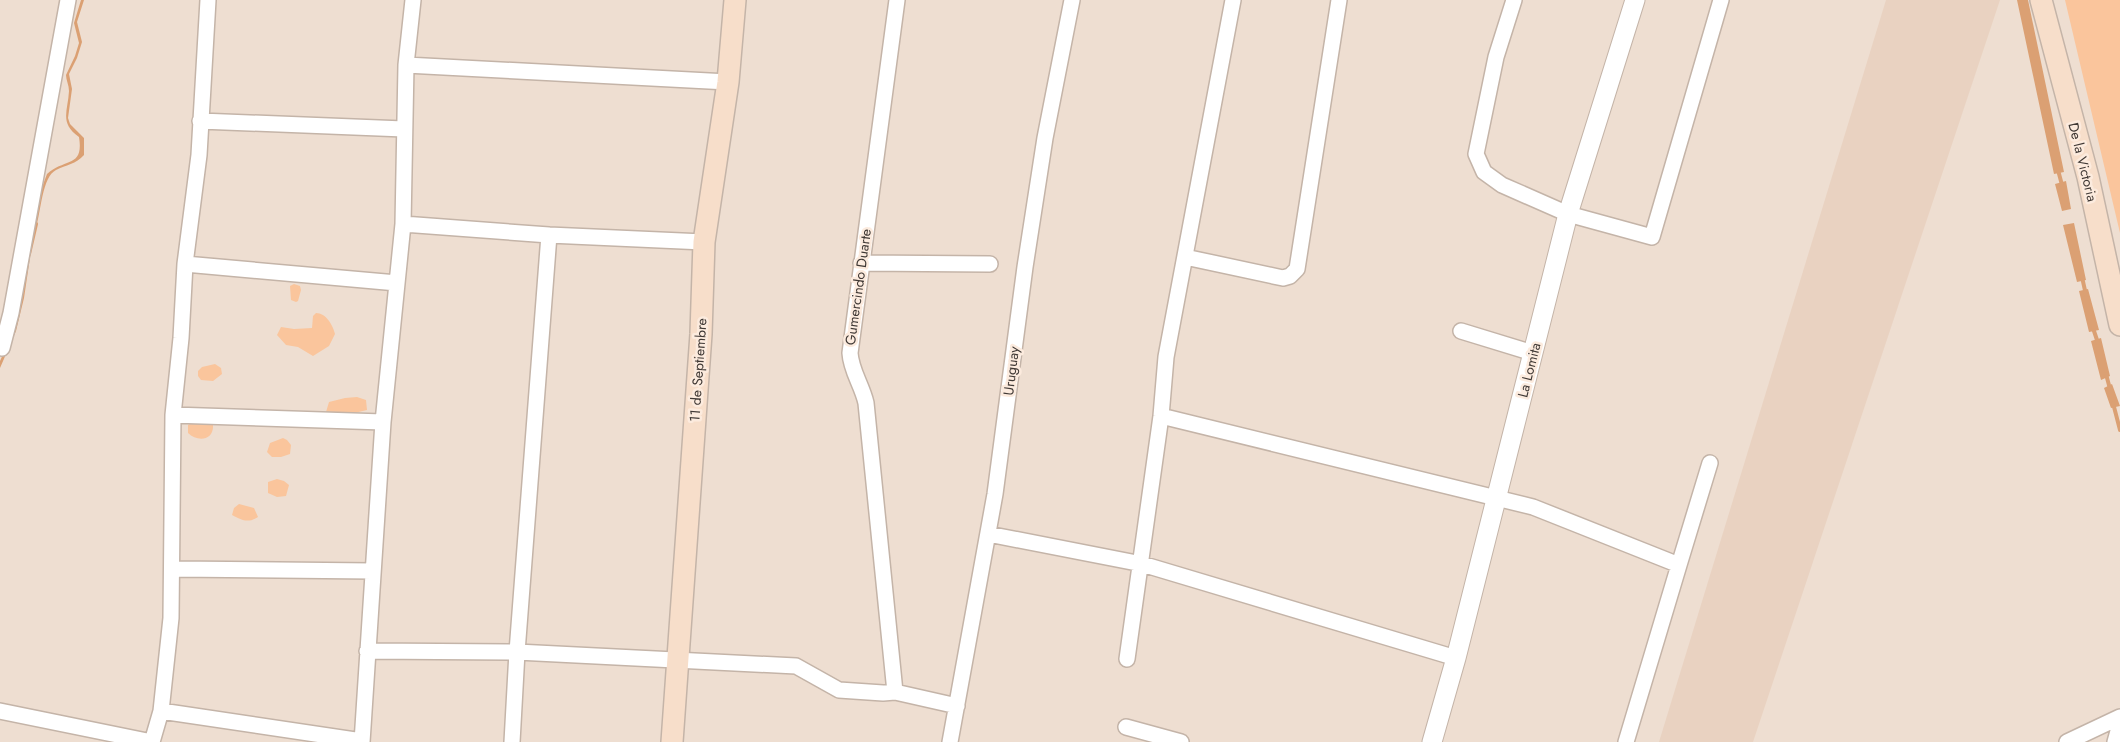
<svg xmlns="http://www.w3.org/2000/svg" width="2120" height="742" viewBox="0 0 2120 742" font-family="Jost,sans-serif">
<rect width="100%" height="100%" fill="#eeded1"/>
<path fill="#e9d2c1" d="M1886 0H2000L1753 742H1659Z"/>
<path fill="#fac59c" d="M2065 0H2120V233Z
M294 284 300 286 301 290 298 301 296 302 291 300 290 286Z
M316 313C326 313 333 325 335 334L329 346 313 356 298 347 286 345 277 335 281 327 294 329 312 328 313 316Z
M215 364 221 368 222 374 213 381 201 380 198 376V371L202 367Z
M357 397 366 400 367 410 329 419 326 412 329 402 345 398Z
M208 421 213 425C214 441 197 442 188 433V425L193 422Z
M283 438 287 440 291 445 290 454 281 457H272L267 452 270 443Z
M277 479 284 481 289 485 286 496 277 497 268 493V482Z
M239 504 254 508 258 517C248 523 243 521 232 515L234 508Z"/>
<path fill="#dba073" d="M81 0H84L77 22 82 42 77 58 69 74 72 89 68 118 70 124 84 138V155C76 164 66 165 56 170 42 177 41 212 36 227H34L41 190 47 174C65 158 84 168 79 137 59 123 68 111 69 91 69 85 66 80 66 75L75 56 79 43 74 23Z
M2017 0H2028L2064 172 2054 174Z
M2066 181 2071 209 2062 211 2055 184Z
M2074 223 2086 280 2077 282 2063 225Z
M29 251H31L24 298 16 331 0 368V361L14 330Z
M2088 289 2099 330 2089 332 2079 291Z
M2101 338 2110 376 2101 380 2091 341Z
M2112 384 2120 406 2111 408 2104 388Z"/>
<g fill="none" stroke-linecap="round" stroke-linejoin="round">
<path stroke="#dba073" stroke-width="4" d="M2058 170 2062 185
M29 254 36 224
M2082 277 2086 295
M2093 328 2098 343
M2106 374 2110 389
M2113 403 2120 430"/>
<g stroke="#c4b4a8" stroke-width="18">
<path id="minor" d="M1514 0 1496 57 1476 154 1484 172 1502 185 1568 214 1652 237 1721 0
M406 65 728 82
M200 121 404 129
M403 224 549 235 704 242
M1185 257 1283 278 1290 276 1297 269 1339 0
M861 263 990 264
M185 264 397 283
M1461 331 1533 353
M2 348 11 313 68 0
M173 415 383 422
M1161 416 1533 507 1679 565 1626 742
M988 534 1142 564 1456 658
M1679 565 1710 463
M173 569 372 571
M367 651 517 652 796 666 839 690 883 693 895 692 957 706
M1127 659 1161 416 1166 357 1233 0
M895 692 866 403C862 385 851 371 850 353L897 0
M0 711 152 742
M161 711 362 741
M1126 727 1181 742
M152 742 161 711 171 618 173 415 181 338 185 264 199 155 208 0
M362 742 383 422 403 224 406 65 413 0
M512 742 517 652 549 235
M950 742 995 494 1025 267 1045 138 1072 0
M2067 742 2120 717
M2115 742 2120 724"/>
</g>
<g stroke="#c4b4a8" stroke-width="21">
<path id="tertiary" d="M1432 742 1456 658 1568 214 1635 0"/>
</g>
<g stroke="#c4b4a8" stroke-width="24">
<path id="secondary" d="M2041 0 2088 177 2120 325
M672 742 701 334 704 242 728 82 735 0"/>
</g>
<use href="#minor" stroke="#fff" stroke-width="15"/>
<use href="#tertiary" stroke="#fff" stroke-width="19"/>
<use href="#secondary" stroke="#f7deca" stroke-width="21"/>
</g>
<g text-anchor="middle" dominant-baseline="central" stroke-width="5" stroke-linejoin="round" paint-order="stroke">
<g font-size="14" fill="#403935" stroke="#fcebde">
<text transform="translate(2083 162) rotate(76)">De la Victoria</text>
<text transform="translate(858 287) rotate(-82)">Gumercindo Duarte</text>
<text transform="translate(698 370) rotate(-86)">11 de Septiembre</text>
<text transform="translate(1529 370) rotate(-76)">La Lomita</text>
<text transform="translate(1011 371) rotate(-83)">Uruguay</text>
</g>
</g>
</svg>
